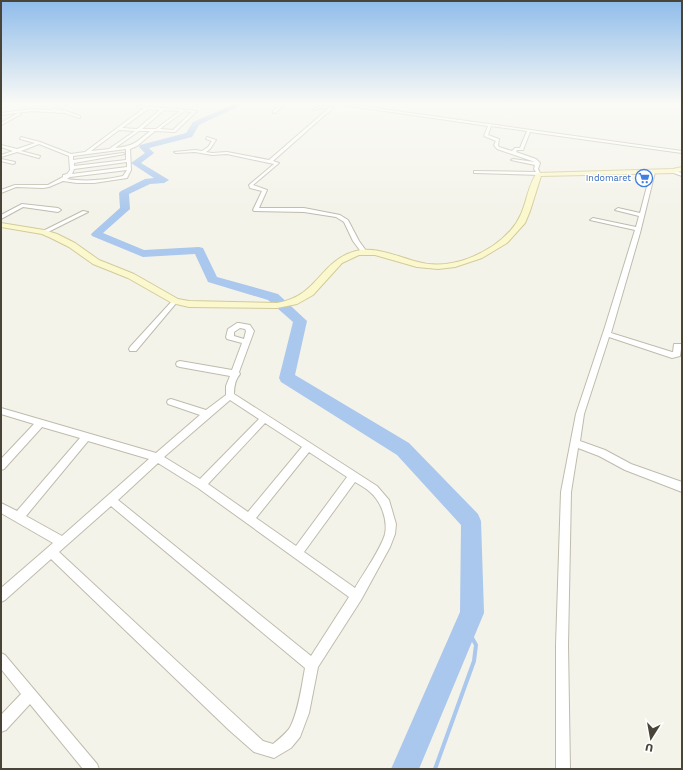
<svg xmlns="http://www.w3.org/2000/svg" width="683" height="770" viewBox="0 0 683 770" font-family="'Work Sans',sans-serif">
<rect width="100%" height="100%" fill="#f4f3ea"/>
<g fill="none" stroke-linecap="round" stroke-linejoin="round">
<path stroke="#aac7ed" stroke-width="4" d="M435 769 474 661 476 645 466 627"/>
<path fill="#aac7ed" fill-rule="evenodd" d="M237 103H246L199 125 192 137 149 148 154 153 141 163 169 180 164 183 150 184 129 194 130 209 103 233 144 250 199 247 203 248 217 277 278 294 307 321 295 375 409 443 478 514 481 521 484 613 419 769H391L460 612 461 525 397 455 281 382 279 378 293 322 268 300 208 282 195 254 143 257 92 236 91 234 120 208 119 193 121 191 145 179 154 178 131 163 145 153 139 147 140 145 186 133 193 122Z"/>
<g stroke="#bfbcad" stroke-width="2">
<path id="street" d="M66 103H70L55 110 66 111 80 116V118L65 113 32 111 1 115V113L32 109 51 110Z
M283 103H286L275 113H273V111Z
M303 103H307V104L304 105Z
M330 103H339L682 151V153L530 132 523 150H517L516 152 536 159 540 163 538 169 541 175 476 173H474V171L536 172 534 169 535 165 511 160 513 159 535 162 497 149 494 145 496 141 484 136 488 126ZM491 126 527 131 520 148H515L512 151 499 147 498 145 499 139 488 135Z
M137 106 197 111 175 132 155 131 137 146 130 149 131 170 127 178 94 183H77L63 181 49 187 43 188 16 187 1 193V190L15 185H48L63 177V175L67 174 70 170 69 156 39 144 21 151 40 156 39 158 17 152 1 157V155L13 151 1 147V145L17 149 35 143 20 139 21 137 40 142 71 154 85 152 144 108H137ZM148 109 160 110 137 129 122 128ZM164 110 180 111 156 129H142ZM184 111 192 112 173 130 160 129ZM119 130 135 131 109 149 91 151ZM139 131H150C136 143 133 146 115 148ZM126 149V160L74 166V163L125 154 123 153 73 160V156ZM127 162V167L72 174 74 169ZM127 170 123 176C105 180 86 182 67 179L70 177Z
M320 106 334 107 273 161 279 163 253 185 267 190 259 208H304L340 215 348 220 359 241 367 252 366 253H362L353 241 344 222 336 217 304 212 254 211 253 210 262 191 250 188 249 185 274 164 227 154 212 155 195 152 176 153 174 152 195 150 202 151 208 147 212 141 206 139 207 137 216 140 210 149 206 152 212 153 227 152 269 160 329 108H320L315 110 313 109Z
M18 113 21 114 1 125V123Z
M1 159 15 162V163L13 164 1 161Z
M671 170 682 173V176L671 172Z
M651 171 655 172 640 233 611 333 672 352H673L674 344H682V350L681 349 680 356 672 358 609 337 584 414 580 441 605 450 631 464 682 482V492L625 470 599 456 578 448 571 492 568 645 570 769H556V645L561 492 576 414 605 327 635 230 590 220 593 218 636 227 639 216 615 210 618 208 640 213Z
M22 204 58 208 61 210 58 212 23 207 1 219V215Z
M83 211 88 212 46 233 41 232Z
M175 299 178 301 177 302 136 351H130L129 349 130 347 173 300Z
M237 323H239L250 325 254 331 239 372 240 374C235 380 234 387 234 394L377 486 389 500 396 524 395 534 390 547 361 600 318 667 309 713 300 737 291 748 274 758 254 752 229 730 51 559 5 600 1 602V588L53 543 1 513V503L17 511 80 438 42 427 4 469 1 470V459L34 424 1 414V408L156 453 200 415 168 404 167 402 168 400 171 399 206 410 226 395V386L230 376 180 367 177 366 176 364 177 362 180 361 232 370 242 343 227 339 226 337 228 329ZM240 328 245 329 246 331 244 339 234 336V332ZM230 400 259 419 200 479 164 457ZM265 423 302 447 248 512 208 484ZM88 441 149 459 62 536 26 516ZM309 452 347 477 296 546 256 518ZM158 463 198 488 349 597 311 656 118 500ZM355 482C360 485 366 488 370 492 381 501 388 520 385 534 381 549 363 574 355 588L304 552ZM111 506 305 668C302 684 298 715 289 729 284 735 279 739 273 744L263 741 59 552Z
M1 653 5 655 97 764 99 769H83L30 704 6 730 1 732V715L21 694 1 669Z"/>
</g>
<g stroke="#d1cb9c" stroke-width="2">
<path id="secondary" d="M682 167V171L673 173 541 176 530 211 525 223 507 243 482 258 455 267 438 269 417 267 375 255H359L342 263 313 295 297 304 277 308 189 307 172 303 128 278 93 264 69 247 51 238 42 234 1 227V223L44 230 57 234 75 243 99 260 134 274 178 299 189 301 277 303C319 296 319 261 356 251 377 246 398 257 418 262 450 271 490 254 511 230 528 211 525 189 537 173L673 169Z"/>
</g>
<use href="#street" fill="#fff" fill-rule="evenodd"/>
<use href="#secondary" fill="#fcf8cd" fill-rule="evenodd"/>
</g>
<linearGradient id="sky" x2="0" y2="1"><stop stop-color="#8fbcea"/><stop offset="0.49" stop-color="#fafaf6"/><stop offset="1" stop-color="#fafaf6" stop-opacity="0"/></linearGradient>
<rect width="683" height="211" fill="url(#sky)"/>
<defs>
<g id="supermarket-ring" transform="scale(0.9)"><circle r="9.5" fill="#fff" stroke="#3f7fe0" stroke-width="1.5"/><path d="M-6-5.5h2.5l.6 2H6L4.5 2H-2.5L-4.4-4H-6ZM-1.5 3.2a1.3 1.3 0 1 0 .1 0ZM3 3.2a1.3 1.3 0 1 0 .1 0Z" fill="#3f7fe0"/></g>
</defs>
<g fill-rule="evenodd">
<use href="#supermarket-ring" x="644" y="178"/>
</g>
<g text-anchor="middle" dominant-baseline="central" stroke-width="3" stroke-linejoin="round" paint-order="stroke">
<g font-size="9" fill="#366cbe" stroke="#fff" text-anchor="end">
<text x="631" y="178">Indomaret</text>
</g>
</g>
<rect width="683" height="770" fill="none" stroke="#484438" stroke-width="4"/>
<g transform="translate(651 738) rotate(191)" stroke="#ffffff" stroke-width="3" paint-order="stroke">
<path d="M0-3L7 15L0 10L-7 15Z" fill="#484438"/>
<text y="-6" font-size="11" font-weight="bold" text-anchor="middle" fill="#484438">U</text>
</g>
</svg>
